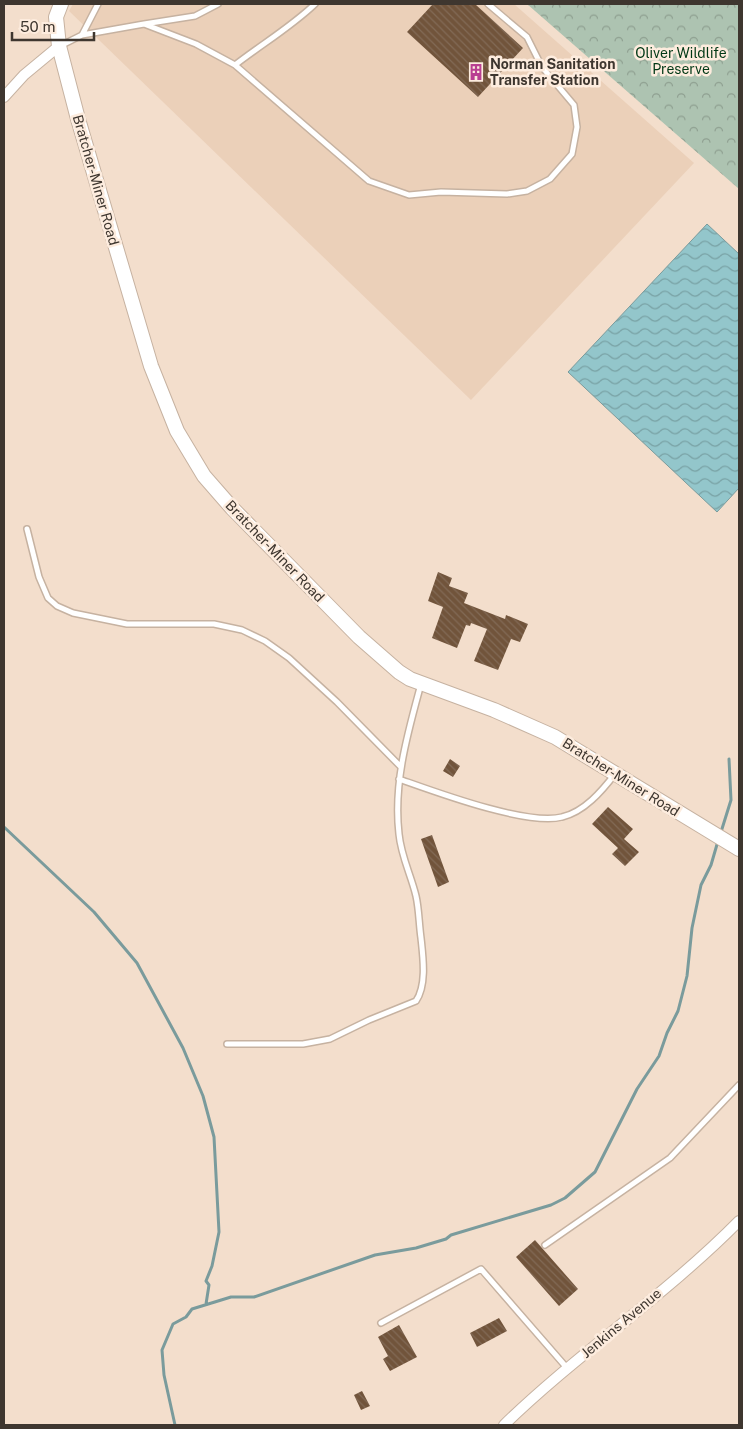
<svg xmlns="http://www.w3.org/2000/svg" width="743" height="1429" viewBox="0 0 743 1429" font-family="'Public Sans',sans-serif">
<defs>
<pattern id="park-crowns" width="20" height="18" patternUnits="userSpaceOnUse" patternTransform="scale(1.25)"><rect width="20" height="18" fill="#adc3b1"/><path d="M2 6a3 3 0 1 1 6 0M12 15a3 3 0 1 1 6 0" fill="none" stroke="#8e9f90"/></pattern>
<pattern id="water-waves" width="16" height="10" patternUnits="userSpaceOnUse" patternTransform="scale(1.25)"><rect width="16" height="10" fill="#93c6cb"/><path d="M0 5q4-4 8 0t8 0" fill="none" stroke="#79a2a5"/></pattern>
<pattern id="building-back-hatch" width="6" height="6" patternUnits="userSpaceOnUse" patternTransform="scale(1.25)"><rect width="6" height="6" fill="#71543b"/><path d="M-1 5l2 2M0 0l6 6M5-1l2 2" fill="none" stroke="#826a56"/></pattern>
</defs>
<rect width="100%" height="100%" fill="#f3decc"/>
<path fill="#ebd0b9" d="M73 4H514L694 163 471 400 69 11Z"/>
<path fill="url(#park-crowns)" d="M527 4H739V189Z"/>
<path fill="url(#water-waves)" stroke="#7a9b9c" d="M707 224 739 254V488L717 512 568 372Z"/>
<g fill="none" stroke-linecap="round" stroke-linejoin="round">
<path stroke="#7a9b9c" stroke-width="3" d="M4 827 94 912 137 963 183 1048 203 1096 214 1137 219 1232 212 1266 206 1281 209 1285 206 1304
M721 832 731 800 729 759
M175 1425 164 1375 162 1350 173 1324 186 1317 192 1309 231 1297H254L375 1255 416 1248 446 1239 451 1235 551 1205 565 1198 595 1172 637 1089 659 1056 667 1033 678 1011 687 976 692 928 701 885 711 865 718 841"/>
</g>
<path fill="url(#building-back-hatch)" d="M433 4H475L523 48 478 97 407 32Z
M438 572 452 578 449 586 468 593 464 603 505 619 506 615 528 624 520 642 511 639 498 670 474 661 487 629 471 623 470 626 466 625 457 648 432 638 443 607 428 601Z
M450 759 460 766 453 777 443 771Z
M608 807 633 829 624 839 639 852 625 866 612 854 618 848 592 824Z
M432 835 449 882 438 887 421 839Z
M535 1240 578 1289 559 1306 516 1257Z
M499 1318 507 1331 477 1347 470 1333Z
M399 1325 417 1357 390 1371 383 1359 388 1356 378 1337Z
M362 1391 370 1406 361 1410 354 1395Z"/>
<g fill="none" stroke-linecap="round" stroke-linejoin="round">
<g stroke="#c6b2a1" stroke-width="8">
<path id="service" d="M144 24 195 16 218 4
M82 35 98 4
M60 46 82 35 144 24 196 44 235 65 369 181 409 195 441 192 507 194 527 191 550 179 572 154 577 127 574 105 542 67 527 37 488 4
M235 65C262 44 291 27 315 4
M27 529 39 577 48 598 57 606 73 613 127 624H214L242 630 265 641 289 658 337 702 401 767
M399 779C436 792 527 826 562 817 584 812 602 791 615 774
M227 1044H303L330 1039 369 1020 416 1001C427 985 423 957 421 938 419 924 419 909 416 896 411 875 401 856 399 834 393 783 408 732 421 684
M545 1245 670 1158 739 1085
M381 1323 481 1269 567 1368"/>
</g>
<g stroke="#c6b2a1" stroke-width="12">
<path id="minor" d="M4 97 24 75 59 46
M504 1425C578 1353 666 1295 739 1221"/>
</g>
<g stroke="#c6b2a1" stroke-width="16">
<path id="tertiary" d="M61 4 56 17 59 46 78 119 151 366 177 431 204 476 232 508 359 637 399 672 410 679 494 710 555 737 739 849"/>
</g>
<use href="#service" stroke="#fff" stroke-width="5"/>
<use href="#minor" stroke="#fff" stroke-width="10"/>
<use href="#tertiary" stroke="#fff" stroke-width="14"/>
</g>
<defs>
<g id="building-bare" transform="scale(1.35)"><path d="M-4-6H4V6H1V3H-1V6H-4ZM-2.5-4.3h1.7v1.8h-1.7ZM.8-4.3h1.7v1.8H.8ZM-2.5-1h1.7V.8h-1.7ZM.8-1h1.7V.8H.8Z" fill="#b93f92" stroke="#fdecde" stroke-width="2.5" paint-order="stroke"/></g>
</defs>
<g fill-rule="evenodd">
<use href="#building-bare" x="476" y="72"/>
</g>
<g text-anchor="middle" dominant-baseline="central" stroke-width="5" stroke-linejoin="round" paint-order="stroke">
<g font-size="14" fill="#003815" stroke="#fdecde">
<text x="681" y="53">Oliver Wildlife<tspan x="681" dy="16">Preserve</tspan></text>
</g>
<g font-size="14" font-weight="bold" fill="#3e362f" stroke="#fdecde" text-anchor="start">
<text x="490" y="64">Norman Sanitation<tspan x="490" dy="16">Transfer Station</tspan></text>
</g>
<g font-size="14" fill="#3e362f" stroke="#fdecde">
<text transform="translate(96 180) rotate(74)">Bratcher-Miner Road</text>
<text transform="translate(275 551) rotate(46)">Bratcher-Miner Road</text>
<text transform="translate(621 777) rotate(32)">Bratcher-Miner Road</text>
<text transform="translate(621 1323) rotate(-40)">Jenkins Avenue</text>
</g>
</g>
<rect width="743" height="1429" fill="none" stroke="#3e362f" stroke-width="10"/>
<path d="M12 32v8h82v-8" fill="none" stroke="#3e362f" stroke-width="2.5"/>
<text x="20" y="32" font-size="15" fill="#3e362f" stroke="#fdecde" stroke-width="4" paint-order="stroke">50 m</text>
</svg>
